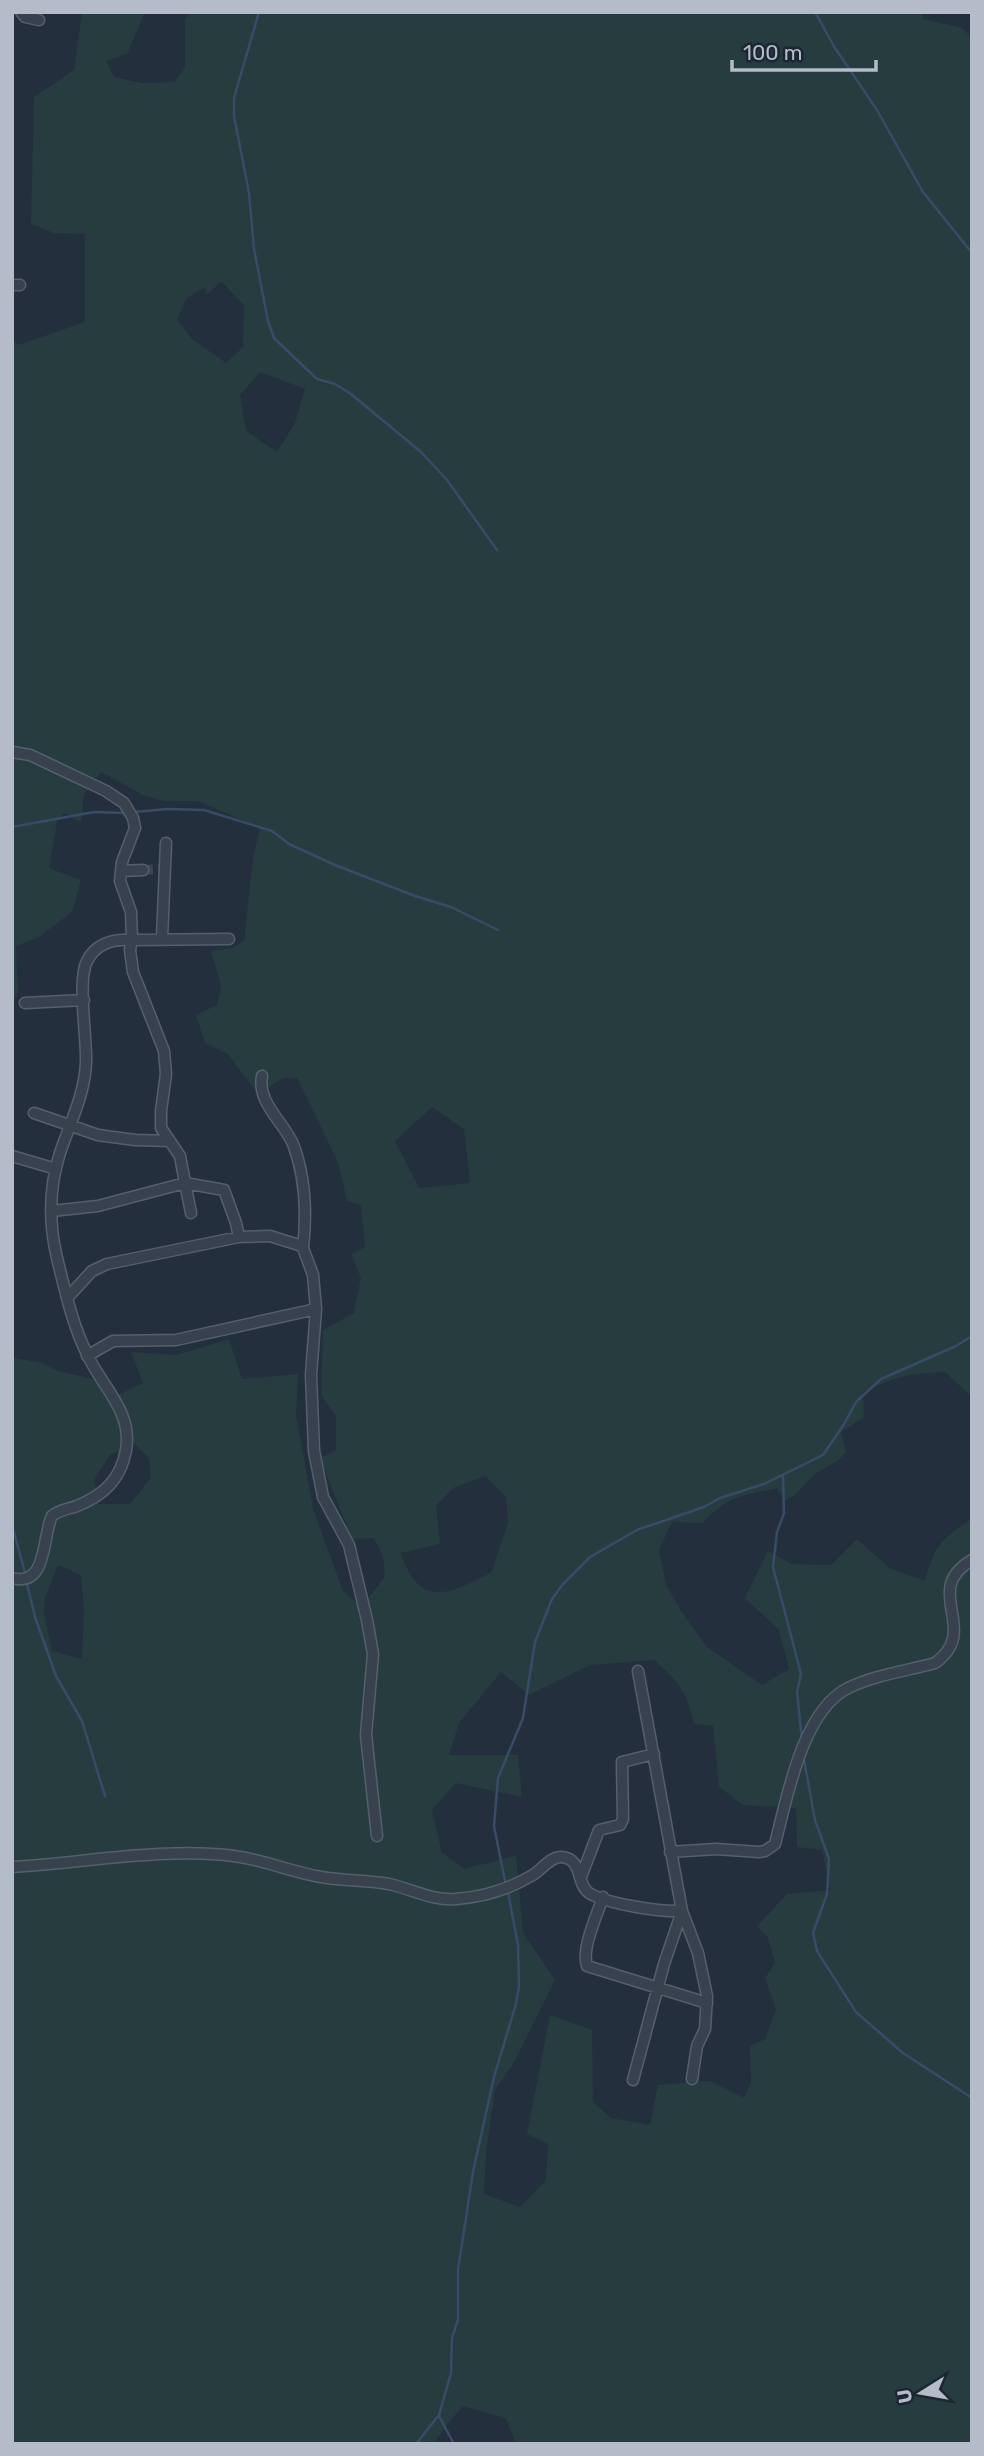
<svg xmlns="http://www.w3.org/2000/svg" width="984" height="2456" font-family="Rubik,sans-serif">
  <rect width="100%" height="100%" fill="#242f3e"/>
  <!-- green -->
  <path fill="#263c3f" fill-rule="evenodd" d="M 82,12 L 145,12 L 127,54 L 106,61 L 114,77 L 142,83 L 175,82 L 185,67 L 185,19 L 191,12 L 921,12 L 923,19 L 962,28 L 972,38 L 972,1397 L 945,1372 C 909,1373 895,1377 863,1392 L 864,1417 L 841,1432 L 846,1452 C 837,1464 825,1466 814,1475 C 801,1486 801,1494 784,1501 L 778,1488 C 740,1496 730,1495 702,1523 L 672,1522 L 659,1550 L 666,1585 L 683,1614 L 707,1647 L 762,1685 L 789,1669 L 779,1630 L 745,1598 L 768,1551 L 792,1564 L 831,1565 L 857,1539 L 891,1569 L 925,1581 C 935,1544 940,1540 972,1519 L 972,2444 L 516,2444 L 506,2418 L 462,2406 L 433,2444 L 12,2444 L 12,1358 L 39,1362 L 58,1371 L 94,1379 L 110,1399 L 143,1383 L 131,1352 L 177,1355 L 229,1339 L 242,1379 L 298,1374 L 296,1415 L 313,1509 L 343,1591 L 361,1607 L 385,1577 L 383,1556 L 374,1538 L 352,1539 L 320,1458 L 336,1450 L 336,1416 L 321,1395 L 323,1330 L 354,1313 L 361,1278 L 351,1254 L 365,1247 L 361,1205 L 347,1201 L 338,1162 L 297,1078 L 283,1078 L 258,1094 L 228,1054 L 205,1043 L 196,1015 L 217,1005 L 221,986 L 211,951 L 233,948 L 244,940 L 253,858 L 260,828 L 198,801 L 163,801 L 143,795 L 101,772 L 84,795 L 81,822 L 64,813 L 57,822 L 49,868 L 81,880 L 72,912 L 39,937 L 16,946 L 18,993 L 12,1004 L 12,338 L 18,345 L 85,322 L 85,234 L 54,233 L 31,224 L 34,97 L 74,70 ZM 221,281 L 244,305 L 243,347 L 226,363 L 191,338 L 177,319 L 187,298 L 205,287 L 207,295 ZM 260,372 L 305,389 L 295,423 L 277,452 L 246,431 L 240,395 ZM 432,1107 L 464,1129 L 470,1183 L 419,1188 L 395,1141 ZM 135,1444 L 149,1458 L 151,1478 L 130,1504 L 99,1504 L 94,1480 L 110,1455 ZM 485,1476 L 506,1497 L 508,1523 L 491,1573 C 468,1583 437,1605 416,1582 C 409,1574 404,1562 400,1553 L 440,1544 L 436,1506 L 453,1488 ZM 58,1565 L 81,1575 L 84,1610 L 82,1659 L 52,1651 L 44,1613 L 45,1598 ZM 654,1660 C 678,1680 688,1694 694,1724 L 713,1726 L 719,1787 L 743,1805 L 796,1808 L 797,1847 L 822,1850 L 830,1890 L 787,1894 L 757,1926 L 768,1938 L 775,1963 L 765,1978 L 776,2010 L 765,2039 L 750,2046 L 751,2082 L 744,2098 L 710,2081 L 658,2085 L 650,2125 L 611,2118 L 593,2102 L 592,2030 L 550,2015 L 527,2134 L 548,2144 L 546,2180 L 520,2207 L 484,2194 L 486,2152 L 495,2090 L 516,2059 L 555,1980 L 523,1933 L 516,1856 L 464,1869 L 442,1853 L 432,1810 L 456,1783 L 522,1797 L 518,1755 L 449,1755 L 459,1723 L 501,1672 L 529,1695 L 590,1665 Z"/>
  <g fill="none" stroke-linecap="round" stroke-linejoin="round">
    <!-- stream -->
    <path stroke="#394c67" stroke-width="2.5" d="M 259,12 L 234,98 L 234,116 L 249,193 L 254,249 L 268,321 L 274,338 L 317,379 L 335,384 L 351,394 L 421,452 L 447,480 L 497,550
      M 815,12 L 835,48 L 877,110 L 923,192 L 972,253
      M 135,812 L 167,809 L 204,810 L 272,831 L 289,844 L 335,865 L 415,896 L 451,907 L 498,930
      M 12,827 L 94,812 L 125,813
      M 783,1475 L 784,1513 L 777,1532 L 773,1567 L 801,1674 L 797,1692 L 802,1741
      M 12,1525 L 25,1573
      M 26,1580 L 35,1617 L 56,1676 L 82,1721 L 105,1796
      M 803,1754 L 815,1820 L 829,1859 L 827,1894 L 813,1933 L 817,1951 L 856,2012 L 903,2053 L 972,2098
      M 506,1886 L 494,1826 L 498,1778 L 523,1718 L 535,1642 L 552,1599 L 563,1584 L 590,1557 L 637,1530 L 704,1507 L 720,1498 L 764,1484 L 823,1455 L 844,1424 L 856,1402 L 881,1379 L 956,1346 L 972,1336
      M 439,2416 L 454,2444
      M 416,2444 L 439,2415 L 451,2373 L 452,2338 L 458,2320 L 458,2270 L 473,2172 L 494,2077 L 516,2004 L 519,1986 L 518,1945 L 508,1892"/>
    <!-- minor-tunnel -->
    <path stroke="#3a4453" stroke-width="10" stroke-dasharray="10 5" stroke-linecap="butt" d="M 143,870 L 160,869"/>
    <defs>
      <path id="minor" d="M 21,12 L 25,17 L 39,20
        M 12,285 L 20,285
        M 12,752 L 30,755 L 45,762 L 106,791 L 124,803 L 133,818 L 135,828 L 122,862 L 120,881 L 131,912 L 132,940 C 113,939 96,943 87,961 C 77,980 87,1038 86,1062 C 85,1094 70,1123 60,1153 C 49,1187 49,1224 57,1258 C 65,1290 72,1324 87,1354 C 101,1386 133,1411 126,1450 C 121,1479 104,1495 77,1506 C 68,1509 59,1510 52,1516 C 42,1536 48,1588 12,1578
        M 121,871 L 143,870
        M 162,938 L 166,843
        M 229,939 L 132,940 L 130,950 L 133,972 L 164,1051 L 166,1074 L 161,1111 L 161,1128 L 180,1156 L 185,1183 L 224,1190 L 236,1223 L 239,1237 L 270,1236 L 299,1245 L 303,1248 L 313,1275 L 316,1309 L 311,1375 L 314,1451 L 323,1497 L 349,1545 L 367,1620 L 373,1654 L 366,1735 L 377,1836
        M 25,1003 L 84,1000
        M 262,1076 C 257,1103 283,1121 293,1144 C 306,1178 307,1212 303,1248
        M 34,1113 L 98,1135 L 135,1140 L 170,1141
        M 12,1156 L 56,1169
        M 52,1211 L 98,1206 L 185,1183 L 191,1213
        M 68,1297 L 92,1271 L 107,1264 L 239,1237
        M 87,1356 L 113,1341 L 176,1340 L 316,1309
        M 670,1852 L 716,1849 L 759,1852 L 765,1851 L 775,1844 C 787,1798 802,1711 848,1688 C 874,1675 907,1671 935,1663 C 982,1630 920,1590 972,1560
        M 12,1867 C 82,1863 166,1847 234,1856 C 264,1860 292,1872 321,1877 C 344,1881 367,1880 389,1884 C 411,1889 433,1901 456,1899 C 482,1897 509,1889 531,1876 C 541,1871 550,1856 562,1857 C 583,1859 576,1884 589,1893 C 607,1904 660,1912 682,1911 L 638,1671
        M 581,1877 L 599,1830 L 620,1825 L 623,1819 L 622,1762 L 654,1754
        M 603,1897 C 597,1915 581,1949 587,1966 L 707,2003
        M 682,1911 L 698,1953 L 707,1996 L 705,2029 L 697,2046 L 692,2079
        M 633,2080 L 664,1964 L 682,1911"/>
    </defs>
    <!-- minor casing -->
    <use href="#minor" stroke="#565f6c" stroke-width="13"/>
    <!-- minor -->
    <use href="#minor" stroke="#38414e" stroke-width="10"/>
  </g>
  <!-- border -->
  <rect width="984" height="2456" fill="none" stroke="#b4bcc9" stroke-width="28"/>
  <!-- north arrow -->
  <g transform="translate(921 2393) rotate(259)" stroke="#1d2633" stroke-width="5" paint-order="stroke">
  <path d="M0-5L12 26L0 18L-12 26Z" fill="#b4bcc9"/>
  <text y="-10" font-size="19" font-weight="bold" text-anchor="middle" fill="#b4bcc9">U</text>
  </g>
  <!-- scale -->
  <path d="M732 60v10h144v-10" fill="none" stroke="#b4bcc9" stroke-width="3.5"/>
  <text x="743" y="60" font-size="21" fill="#b4bcc9" stroke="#1d2633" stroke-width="5" paint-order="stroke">100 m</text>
</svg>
